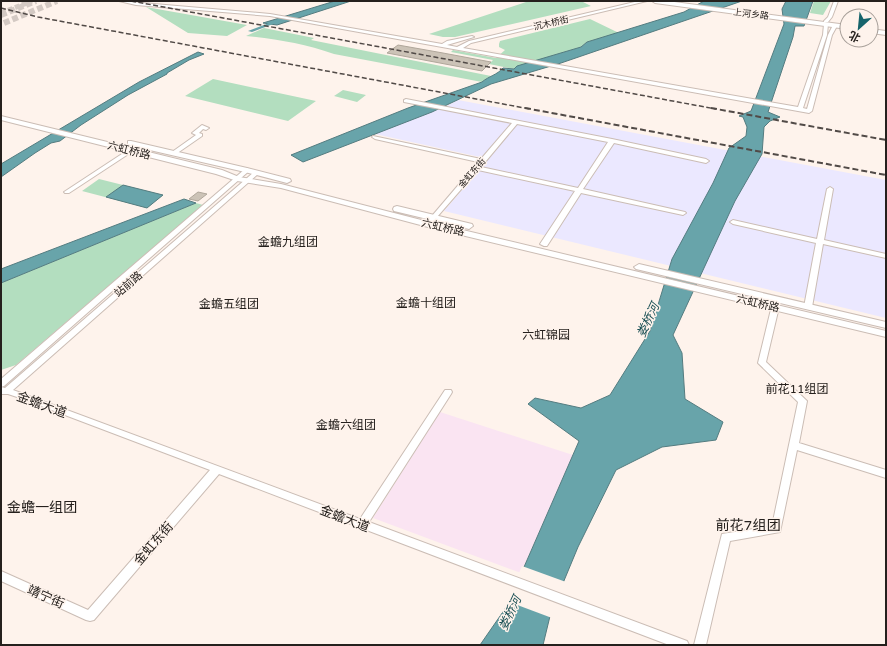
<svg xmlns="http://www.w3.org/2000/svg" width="887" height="646" font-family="'Varela Round','Noto Sans SC',sans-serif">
  <rect width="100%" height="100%" fill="#fef3ec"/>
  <!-- industrial -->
  <path fill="#ebe8ff" d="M 458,100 L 886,180 L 886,318 L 444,211 L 489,159 L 375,134 L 447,106 Z"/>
  <!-- medical -->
  <path fill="#fae4f2" d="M 440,412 L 573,455 L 521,573 L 373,518 Z"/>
  <!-- green -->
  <path fill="#b3debf" d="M 529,1 L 581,1 L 591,6 L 455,37 L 443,37 L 429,34 Z
    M 814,1 L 831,1 L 823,15 L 810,13 Z
    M 146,7 L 247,25 L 227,36 L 188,33 Z
    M 590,19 L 619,33 L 587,42 L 581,47 L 517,67 L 514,69 L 489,64 L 493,60 L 451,52 L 453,50 L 496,58 L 505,50 L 499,47 L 499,44 L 500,41 Z
    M 264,28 L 314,38 L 311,40 L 491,76 L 482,82 L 334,54 C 305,44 277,39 246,36 Z
    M 213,79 L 316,101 L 288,121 L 185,96 Z
    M 343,90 L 366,95 L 357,102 L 334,96 Z
    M 99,179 L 163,195 L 147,208 L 82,191 Z
    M 196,203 L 203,205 L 16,365 L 1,370 L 1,283 Z"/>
  <!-- water -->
  <path fill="#68a4aa" stroke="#547c80" d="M 335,1 L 351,1 L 277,25 L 263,23 Z
    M 704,1 L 742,1 L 561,63 L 491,84 L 432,112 L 303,162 L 291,155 L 408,108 L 482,82 C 489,76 497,75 503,68 L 514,69 L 517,66 L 581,47 L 587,42 L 684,12 Z
    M 786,1 L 813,1 L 804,26 L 795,26 L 793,37 L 768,112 L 780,117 L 770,121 L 764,127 L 762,154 L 735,201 L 673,335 L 682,353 L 685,399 L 723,422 L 716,440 L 662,447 L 616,470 L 578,547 L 551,612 L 543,645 L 480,645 L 507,606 L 579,441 L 528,404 L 535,398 L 581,408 L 610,395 L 650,331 L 672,259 L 713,183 L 729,148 L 746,136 L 747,127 L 743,117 L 739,116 L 751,111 L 784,24 L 782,9 Z
    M 198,52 L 204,54 L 189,60 L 167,73 L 167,74 L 128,95 L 81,125 L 60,141 L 51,143 L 35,153 L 1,177 L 1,164 L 139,82 Z
    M 123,185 L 163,195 L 147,208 L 106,197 Z
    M 184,199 L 196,203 L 1,283 L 1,269 Z"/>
  <!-- pier -->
  <path fill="#fef3ec" d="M 522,566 L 566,582 L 552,618 L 507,601 Z"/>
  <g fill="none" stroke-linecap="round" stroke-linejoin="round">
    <!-- canal -->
    <path fill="#68a4aa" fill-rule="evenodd" d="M 277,20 L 281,21 L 252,32 L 248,31 Z"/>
  </g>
  <!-- building -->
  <path fill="#ccc3b7" stroke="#b0a79b" d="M 398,45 L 443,53 L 491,62 L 482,71 L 387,53 Z
    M 198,192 L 207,194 L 198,201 L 189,199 Z"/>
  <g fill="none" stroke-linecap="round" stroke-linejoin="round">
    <!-- minor-tunnel -->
    <path stroke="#d3c9c3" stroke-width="5" stroke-dasharray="5 2.5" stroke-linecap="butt" d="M 1,13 L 32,1"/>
    <!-- major-tunnel -->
    <path stroke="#d3c9c3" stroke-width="6" stroke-dasharray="6 3" stroke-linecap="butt" d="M 1,15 L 36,1
      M 4,23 L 57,1"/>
    <defs>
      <path id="minor" d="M 119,1 L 270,14 L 442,44 L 447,41 L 472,36 L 474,37 L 447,45 L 457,47 L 469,41 L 639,1 L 647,1 L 471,43 L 463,48 L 798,107 L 823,35 L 824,24 L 826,23 L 828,24 L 827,35 L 803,108 L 807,109 L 828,35 L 833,25 L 837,26 L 832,35 L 812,111 L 809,113 L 270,16 L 136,5 Z
        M 834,1 L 838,1 L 832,17 L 828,22 L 824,22 L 824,21 L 828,17 Z
        M 406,99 L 612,139 L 706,159 L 709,161 L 706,163 L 614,143 L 583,189 L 685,212 L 686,213 L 683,215 L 581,193 L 547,246 L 544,246 L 540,244 L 575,191 L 478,170 L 430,225 L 426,225 L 425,224 L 426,223 L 478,162 L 375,139 L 372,137 L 373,136 L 481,159 L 512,123 L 404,102 L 404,100 ZM 517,124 L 608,142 L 578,188 L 481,167 Z
        M 202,125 L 209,128 L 206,130 L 203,129 L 199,133 L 202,134 L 202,136 L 176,154 L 172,154 L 172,152 L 196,135 L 192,133 Z
        M 131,148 L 133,149 L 133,151 L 69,193 L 65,193 L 64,192 Z
        M 247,168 L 250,170 L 249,171 L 4,386 L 1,387 L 1,379 L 245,169 Z
        M 256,171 L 258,172 L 258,174 L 13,390 L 360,519 L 445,390 L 451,390 L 452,392 L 451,394 L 369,522 L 687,641 L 689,645 L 669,645 L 219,474 L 94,620 L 90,621 L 86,620 L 1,581 L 1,571 L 88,610 L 210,470 L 20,398 L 8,394 L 2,394 L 1,387 L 5,388 L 254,172 Z
        M 830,187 L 833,189 L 824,240 L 886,254 L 886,258 L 823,244 L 812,307 L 808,309 L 804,307 L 816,243 L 733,224 L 730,222 L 733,220 L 817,239 L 827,189 Z
        M 772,305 L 778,305 L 779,307 L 766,362 L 807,401 L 799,443 L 886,470 L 886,478 L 797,450 L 780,532 L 730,541 L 706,645 L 694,645 L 722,534 L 772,526 L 798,402 L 758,363 Z"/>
      <path id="major" d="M 652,1 L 667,1 L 847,25 L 847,29 L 655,3 Z
        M 871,29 L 886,31 L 886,35 L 871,33 Z
        M 1,116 L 222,170 L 239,177 L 281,184 L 429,222 L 886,331 L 886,337 L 428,227 L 281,188 L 237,181 L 216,174 L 1,120 Z
        M 128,141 L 131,141 L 247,168 L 290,179 L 291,181 L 287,183 L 245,172 L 128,145 Z
        M 397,206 L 472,224 L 473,226 L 469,229 L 394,211 L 393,209 L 394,207 Z
        M 639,264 L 886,322 L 886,328 L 636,269 L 634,267 Z"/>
    </defs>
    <!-- minor casing -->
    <use href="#minor" stroke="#cbbdb5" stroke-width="2"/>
    <!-- major casing -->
    <use href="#major" stroke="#cbbdb5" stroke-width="2"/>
    <!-- minor -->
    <use href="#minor" fill="#fff" fill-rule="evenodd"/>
    <!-- major -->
    <use href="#major" fill="#fff" fill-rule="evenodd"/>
    <!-- rail-far1 -->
    <path stroke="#514a47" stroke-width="1.5" stroke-dasharray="5 2.5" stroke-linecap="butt" d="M 131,1 L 716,109
      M 1,8 L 38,17 L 530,109"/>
    <!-- rail -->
    <path stroke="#514a47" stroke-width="2" stroke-dasharray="6 3" stroke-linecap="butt" d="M 525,108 L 886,175
      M 711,108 L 886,140"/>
  </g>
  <g text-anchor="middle" stroke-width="3" stroke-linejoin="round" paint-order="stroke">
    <!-- far-street labels -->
    <g font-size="9" fill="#25201d" stroke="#fef3ec">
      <text transform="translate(751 14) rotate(7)" y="3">上河乡路</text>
      <text transform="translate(551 23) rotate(-13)" y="3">沉木桥街</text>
      <text transform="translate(472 173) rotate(-49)" y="3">金虹东街</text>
    </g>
    <!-- street labels -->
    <g font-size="11" fill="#25201d" stroke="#fef3ec">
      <text transform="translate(129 150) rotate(14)" y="4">六虹桥路</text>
      <text transform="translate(443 227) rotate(13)" y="4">六虹桥路</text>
      <text transform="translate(128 284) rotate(-41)" y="4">站前路</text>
      <text transform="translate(758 303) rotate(13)" y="4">六虹桥路</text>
    </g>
    <!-- neighbourhood labels -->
    <g font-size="12" fill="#25201d" stroke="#fef3ec">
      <text x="288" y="246">金蟾九组团</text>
      <text x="426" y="307">金蟾十组团</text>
      <text x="229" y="308">金蟾五组团</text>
      <text x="546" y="339">六虹锦园</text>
      <text x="797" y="393">前花11组团</text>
      <text x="346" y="429">金蟾六组团</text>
    </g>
    <!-- water labels -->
    <g font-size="12" font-style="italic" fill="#184e53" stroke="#fef3ec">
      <text transform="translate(648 320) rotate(-65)" y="4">娄桥河</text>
      <text transform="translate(510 613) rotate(-65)" y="4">娄桥河</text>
    </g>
    <!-- near-street labels -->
    <g font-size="13" fill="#25201d" stroke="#fef3ec">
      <text transform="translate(42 404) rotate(20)" y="5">金蟾大道</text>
      <text transform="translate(345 518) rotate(21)" y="5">金蟾大道</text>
      <text transform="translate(153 543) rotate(-49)" y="5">金虹东街</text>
      <text transform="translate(46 596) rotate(24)" y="5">靖宁街</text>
    </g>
    <!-- near-neighbourhood labels -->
    <g font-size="14" fill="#25201d" stroke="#fef3ec">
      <text x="42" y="512">金蟾一组团</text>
      <text x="748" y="530">前花7组团</text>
    </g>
  </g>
  <!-- border -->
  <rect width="887" height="646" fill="none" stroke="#25201d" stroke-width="4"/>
  <!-- north arrow -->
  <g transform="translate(859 28) rotate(207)"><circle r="19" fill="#fef3ec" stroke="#a79f99"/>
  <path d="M0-3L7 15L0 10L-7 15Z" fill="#16646b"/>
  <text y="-6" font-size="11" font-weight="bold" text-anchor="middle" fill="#25201d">北</text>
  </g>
</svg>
